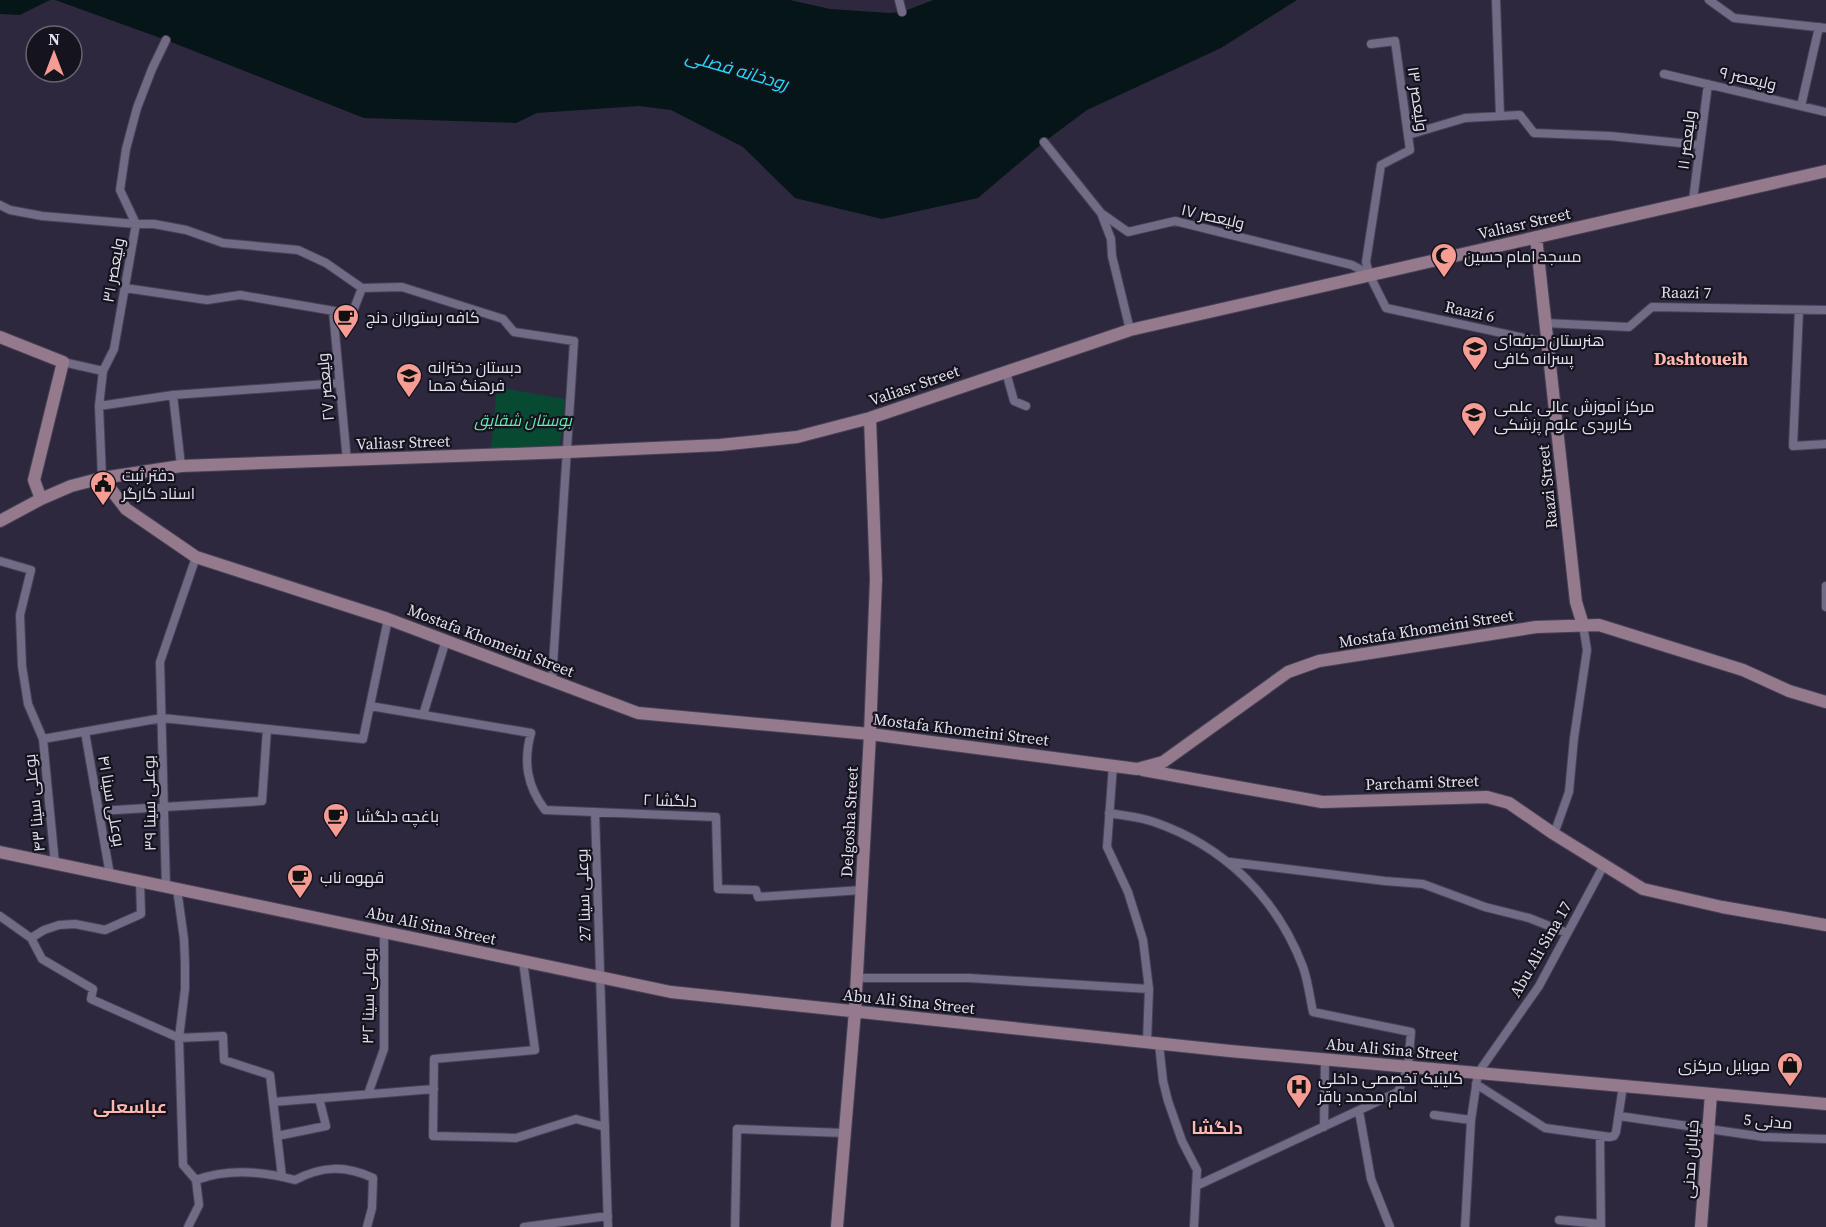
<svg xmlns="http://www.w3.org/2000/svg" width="1826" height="1227" font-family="'Source Serif 4',Cairo,serif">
  <rect width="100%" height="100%" fill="#2e283f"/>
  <!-- green -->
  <path fill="#084932" d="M 497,387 L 565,399 L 560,446 L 491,449 Z"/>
  <!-- water -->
  <path fill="#061518" d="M 0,0 L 50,0 L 20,15 L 0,14 Z
    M 55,0 L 790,0 L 830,9 L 890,13 L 902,12 L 933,0 L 1297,0 L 1221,48 L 1087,110 L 1044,142 L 978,198 L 882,219 L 795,198 L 743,147 L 671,110 L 639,106 L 537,113 L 516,123 L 364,118 L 166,40 Z"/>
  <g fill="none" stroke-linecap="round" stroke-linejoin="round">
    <defs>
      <path id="street" d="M 899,0 L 902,12
        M 1496,0 L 1500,116
        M 1709,0 L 1734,18 L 1826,28
        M 1371,44 L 1395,41 L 1410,150 L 1381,165 L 1366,262 L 1369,274 L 1386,308 L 1548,343
        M 1664,74 L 1826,112
        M 1801,106 L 1819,27
        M 1408,135 L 1465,118 L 1520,115 L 1534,133 L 1610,136 L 1700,145
        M 1044,142 L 1101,213
        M 1693,200 L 1708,84
        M 0,205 L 10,210 L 42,216 L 136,224 L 154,224 L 186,230 L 223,243 L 298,250 L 326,263 L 362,288
        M 125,288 L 207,300 L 240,295 L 352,314 L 362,288 L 402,287 L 503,319 L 514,332 L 574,341 L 552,680
        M 1799,310 L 1793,446 L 1826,444
        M 333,311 L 347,461
        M 1545,323 L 1629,327 L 1652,307 L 1826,310
        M 1130,330 L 1112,256 L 1111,239 L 1101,213 L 1128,232 L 1175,221 L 1352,265 L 1369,274
        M 63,362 L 103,371
        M 1006,372 L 1014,401 L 1026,406
        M 173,395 L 181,466
        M 99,406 L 173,395 L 340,383
        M 102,478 L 99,406 L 103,371 L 114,349 L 136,224 L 120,190 L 126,149 L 137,108 L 152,69 L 166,40
        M 0,561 L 31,570 L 20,615 L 22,666 L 28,704 L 43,739 L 55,864
        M 1826,586 L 1826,607
        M 370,706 L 531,733 C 523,762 527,786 545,810 L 716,817 L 718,889 L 756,890 L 758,897 L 862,890
        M 423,715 L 446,640
        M 85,732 L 110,875
        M 43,739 L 162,718 L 363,739 L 388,619
        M 1113,765 L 1107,847 L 1128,892 L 1143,940 L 1149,989 L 1147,1042
        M 99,811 L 262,801 L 267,729
        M 595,812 L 608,1227
        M 1109,813 C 1124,816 1140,817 1154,822 C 1224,846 1277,898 1303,967 C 1308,981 1310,998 1313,1012 L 1411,1032 L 1408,1067 L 1398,1092 L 1196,1186
        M 1554,834 L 1569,792 L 1574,738 L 1587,650 L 1583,625
        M 1230,862 L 1385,881 L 1423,884 L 1485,907 L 1529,918 L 1567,933
        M 166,887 L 160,662 L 196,557
        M 177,889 L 184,939 L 185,964 L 185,989 L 179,1038 L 183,1165 L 196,1180
        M 0,916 L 31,938 L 42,959 L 93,989 L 91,999 L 179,1038 L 223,1036 L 224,1060 L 270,1075 L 282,1177
        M 31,938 L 44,930 L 59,925 L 75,924 L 105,930 L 141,914 L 140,881
        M 523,961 L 535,1050 L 434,1059 L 433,1136 L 516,1138 L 576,1119 L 605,1127
        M 857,978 L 969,978 L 1149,989
        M 1159,1044 L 1163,1081 L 1168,1101 L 1182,1141 L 1197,1170 L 1194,1227
        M 1476,1084 L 1545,1128 L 1610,1137 L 1614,1136 L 1616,1132 L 1623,1086
        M 368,1094 L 384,1049 L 384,932
        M 273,1102 L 434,1089
        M 1359,1111 L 1371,1179 L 1390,1227
        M 1434,1115 L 1471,1120
        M 1619,1116 L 1764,1137 L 1826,1139
        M 1324,1127 L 1325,1060
        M 277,1136 L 326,1126 L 319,1098
        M 1600,1136 L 1601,1227
        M 196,1180 C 229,1168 262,1171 295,1180 C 322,1166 345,1165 373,1178 L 372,1208 L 367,1227
        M 1559,1220 L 1600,1224
        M 188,1227 L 199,1205 L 196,1180
        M 524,1227 L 608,1216
        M 735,1227 L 737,1129 L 845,1133
        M 1465,1227 L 1471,1120 L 1478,1073 L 1539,986 L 1604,865"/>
      <path id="secondary" d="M 1536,237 L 1576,602 L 1583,625
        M 0,337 L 63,362 L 34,480 L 41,499
        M 102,478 L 126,509 L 196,557 L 388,619 L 638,713 L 870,734 L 1137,769 L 1163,762 L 1288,672 L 1319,661 L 1536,627 L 1599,625 L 1743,670 L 1789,691 L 1826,702
        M 0,521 L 41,499 L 71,486 L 102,478 L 181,466 L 567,452 L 720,445 L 797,437 L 870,418 L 1130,330 L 1826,171
        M 1143,770 L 1322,802 L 1487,797 L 1509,803 L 1554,834 L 1643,889 L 1722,907 L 1826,925
        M 0,852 L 671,992 L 1230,1051 L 1826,1104
        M 837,1227 L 855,1011 L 870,734 L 876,579 L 870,418
        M 1701,1227 L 1711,1094"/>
    </defs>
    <!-- street casing -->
    <use href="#street" stroke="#474255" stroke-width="10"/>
    <!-- secondary casing -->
    <use href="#secondary" stroke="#474255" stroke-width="14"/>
    <!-- street -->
    <use href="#street" stroke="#716b86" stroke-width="8"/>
    <!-- secondary -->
    <use href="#secondary" stroke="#957a8e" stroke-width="12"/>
  </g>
  <!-- icons -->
  <defs>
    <symbol id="mosque-pin" viewBox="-11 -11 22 30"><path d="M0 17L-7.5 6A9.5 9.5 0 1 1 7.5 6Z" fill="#f59c94" stroke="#15131d"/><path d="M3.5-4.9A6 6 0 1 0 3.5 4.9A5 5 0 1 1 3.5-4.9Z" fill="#111"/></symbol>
    <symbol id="cafe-pin" viewBox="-11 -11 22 30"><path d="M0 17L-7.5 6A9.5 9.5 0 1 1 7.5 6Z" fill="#f59c94" stroke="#15131d"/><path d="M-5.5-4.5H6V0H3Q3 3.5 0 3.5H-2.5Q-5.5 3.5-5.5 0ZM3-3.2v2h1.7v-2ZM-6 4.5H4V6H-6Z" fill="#111"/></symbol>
    <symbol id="school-pin" viewBox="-11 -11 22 30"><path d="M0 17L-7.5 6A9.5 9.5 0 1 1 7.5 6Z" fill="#f59c94" stroke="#15131d"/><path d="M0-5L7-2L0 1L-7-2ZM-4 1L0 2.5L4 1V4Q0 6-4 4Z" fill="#111"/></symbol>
    <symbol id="university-pin" viewBox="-11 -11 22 30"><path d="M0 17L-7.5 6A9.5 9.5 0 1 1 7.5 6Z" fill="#f59c94" stroke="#15131d"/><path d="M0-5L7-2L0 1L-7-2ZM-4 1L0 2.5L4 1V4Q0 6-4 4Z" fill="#111"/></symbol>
    <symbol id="civic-pin" viewBox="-11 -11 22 30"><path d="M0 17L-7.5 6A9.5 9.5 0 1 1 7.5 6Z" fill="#f59c94" stroke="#15131d"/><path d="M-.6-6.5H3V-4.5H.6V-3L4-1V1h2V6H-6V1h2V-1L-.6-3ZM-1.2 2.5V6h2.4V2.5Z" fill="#111"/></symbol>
    <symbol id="shop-pin" viewBox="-11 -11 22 30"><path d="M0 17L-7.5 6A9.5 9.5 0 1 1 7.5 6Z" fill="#f59c94" stroke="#15131d"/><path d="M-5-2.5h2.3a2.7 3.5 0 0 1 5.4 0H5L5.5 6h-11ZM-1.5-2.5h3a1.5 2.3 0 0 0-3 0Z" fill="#111"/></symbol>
    <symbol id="hospital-pin" viewBox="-11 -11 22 30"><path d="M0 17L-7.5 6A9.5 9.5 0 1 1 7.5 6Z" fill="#f59c94" stroke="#15131d"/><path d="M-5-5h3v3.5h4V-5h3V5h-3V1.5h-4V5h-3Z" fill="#111"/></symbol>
  </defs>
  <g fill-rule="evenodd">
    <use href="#mosque-pin" x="1429" y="241" width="30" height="40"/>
    <use href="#cafe-pin" x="331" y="302" width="30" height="40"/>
    <use href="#school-pin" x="1460" y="334" width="30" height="40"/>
    <use href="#school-pin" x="394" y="361" width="30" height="40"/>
    <use href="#university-pin" x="1459" y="400" width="30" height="40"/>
    <use href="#civic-pin" x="88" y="469" width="30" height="40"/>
    <use href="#cafe-pin" x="321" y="801" width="30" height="40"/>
    <use href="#cafe-pin" x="285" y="862" width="30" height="40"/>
    <use href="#shop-pin" x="1775" y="1050" width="30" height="40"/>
    <use href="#hospital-pin" x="1284" y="1072" width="30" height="40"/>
  </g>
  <g text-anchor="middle" stroke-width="4.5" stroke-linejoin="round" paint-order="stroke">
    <!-- street labels -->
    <g font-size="16" fill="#e2dfee" stroke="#15131d">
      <text transform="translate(1748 78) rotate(13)" y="6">ولیعصر ۹</text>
      <text transform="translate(1418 99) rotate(82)" y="6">ولیعصر ۱۳</text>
      <text transform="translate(1686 140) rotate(-83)" y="6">ولیعصر ۱۱</text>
      <text transform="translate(1213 216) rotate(13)" y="6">ولیعصر ۱۷</text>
      <text transform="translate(1524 223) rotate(-13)" y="6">Valiasr Street</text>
      <text transform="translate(113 270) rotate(-80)" y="6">ولیعصر ۳۱</text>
      <text transform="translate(1686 292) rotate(1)" y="6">Raazi 7</text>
      <text transform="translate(1470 311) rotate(12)" y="6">Raazi 6</text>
      <text transform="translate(914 385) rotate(-19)" y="6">Valiasr Street</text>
      <text transform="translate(325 387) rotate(-95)" y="6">ولیعصر ۲۷</text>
      <text transform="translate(403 442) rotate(-2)" y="6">Valiasr Street</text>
      <text transform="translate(1547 487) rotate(-96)" y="6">Raazi Street</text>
      <text transform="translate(1426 628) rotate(-9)" y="6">Mostafa Khomeini Street</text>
      <text transform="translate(491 640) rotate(21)" y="6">Mostafa Khomeini Street</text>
      <text transform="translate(961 729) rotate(7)" y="6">Mostafa Khomeini Street</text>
      <text transform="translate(1422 782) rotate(-2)" y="6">Parchami Street</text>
      <text transform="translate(670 800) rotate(2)" y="6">دلگشا ۲</text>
      <text transform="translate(112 801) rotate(80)" y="6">بوعلی سینا ۴۱</text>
      <text transform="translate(34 803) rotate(-96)" y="6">بوعلی سینا ۴۳</text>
      <text transform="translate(149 803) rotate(-91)" y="6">بوعلی سینا ۳۹</text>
      <text transform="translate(849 822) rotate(-87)" y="6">Delgosha Street</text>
      <text transform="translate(583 895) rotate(-92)" y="6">بوعلی سینا 27</text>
      <text transform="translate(431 925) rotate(12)" y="6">Abu Ali Sina Street</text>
      <text transform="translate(1540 949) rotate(-60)" y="6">Abu Ali Sina 17</text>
      <text transform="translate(368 996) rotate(-89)" y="6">بوعلی سینا ۳۲</text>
      <text transform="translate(909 1001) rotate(6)" y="6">Abu Ali Sina Street</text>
      <text transform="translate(1392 1049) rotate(5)" y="6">Abu Ali Sina Street</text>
      <text transform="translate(1768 1121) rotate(5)" y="6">مدنی 5</text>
      <text transform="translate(1690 1159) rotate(-86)" y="6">خیابان مدنی</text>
    </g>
    <!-- poi labels -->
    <g font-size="16" fill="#e2dfee" stroke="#15131d" text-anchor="start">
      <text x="1464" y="262">مسجد امام حسین</text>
      <text x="366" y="323">کافه رستوران دنج</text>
      <text x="1494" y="346">هنرستان حرفه‌ای<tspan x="1494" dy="18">پسرانه کافی</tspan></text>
      <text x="428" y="373">دبستان دخترانه<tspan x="428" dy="18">فرهنگ هما</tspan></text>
      <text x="1494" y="412">مرکز آموزش عالی علمی<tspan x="1494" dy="18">کاربردی علوم پزشکی</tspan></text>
      <text x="122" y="481">دفتر ثبت<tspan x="122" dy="18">اسناد کارگر</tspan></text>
      <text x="356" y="822">باغچه دلگشا</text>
      <text x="320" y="883">قهوه ناب</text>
      <text x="1770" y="1071" text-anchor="end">موبایل مرکزی</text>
      <text x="1318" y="1084">کلینیک تخصصی داخلی<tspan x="1318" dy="18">امام محمد باقر</tspan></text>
    </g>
    <!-- park labels -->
    <g font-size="16" font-style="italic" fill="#67ebb4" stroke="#15131d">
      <text x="523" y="426">بوستان شقایق</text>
    </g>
    <!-- water labels -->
    <g font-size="18" font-style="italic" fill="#1fdefd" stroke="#15131d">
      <text transform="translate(737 70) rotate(16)" y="6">رودخانه فصلی</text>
    </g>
    <!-- neighbourhood labels -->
    <g font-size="18" font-weight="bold" fill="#fbb7b0" stroke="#15131d">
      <text x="1701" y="365">Dashtoueih</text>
      <text x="130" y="1113">عباسعلی</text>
      <text x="1217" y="1134">دلگشا</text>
    </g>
  </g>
  <!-- north arrow -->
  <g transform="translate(54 54)"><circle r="28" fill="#15131d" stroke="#676571" stroke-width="1.5"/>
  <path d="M0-4.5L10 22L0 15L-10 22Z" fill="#f59c94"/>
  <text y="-9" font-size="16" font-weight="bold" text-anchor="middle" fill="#e2dfee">N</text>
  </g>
</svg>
